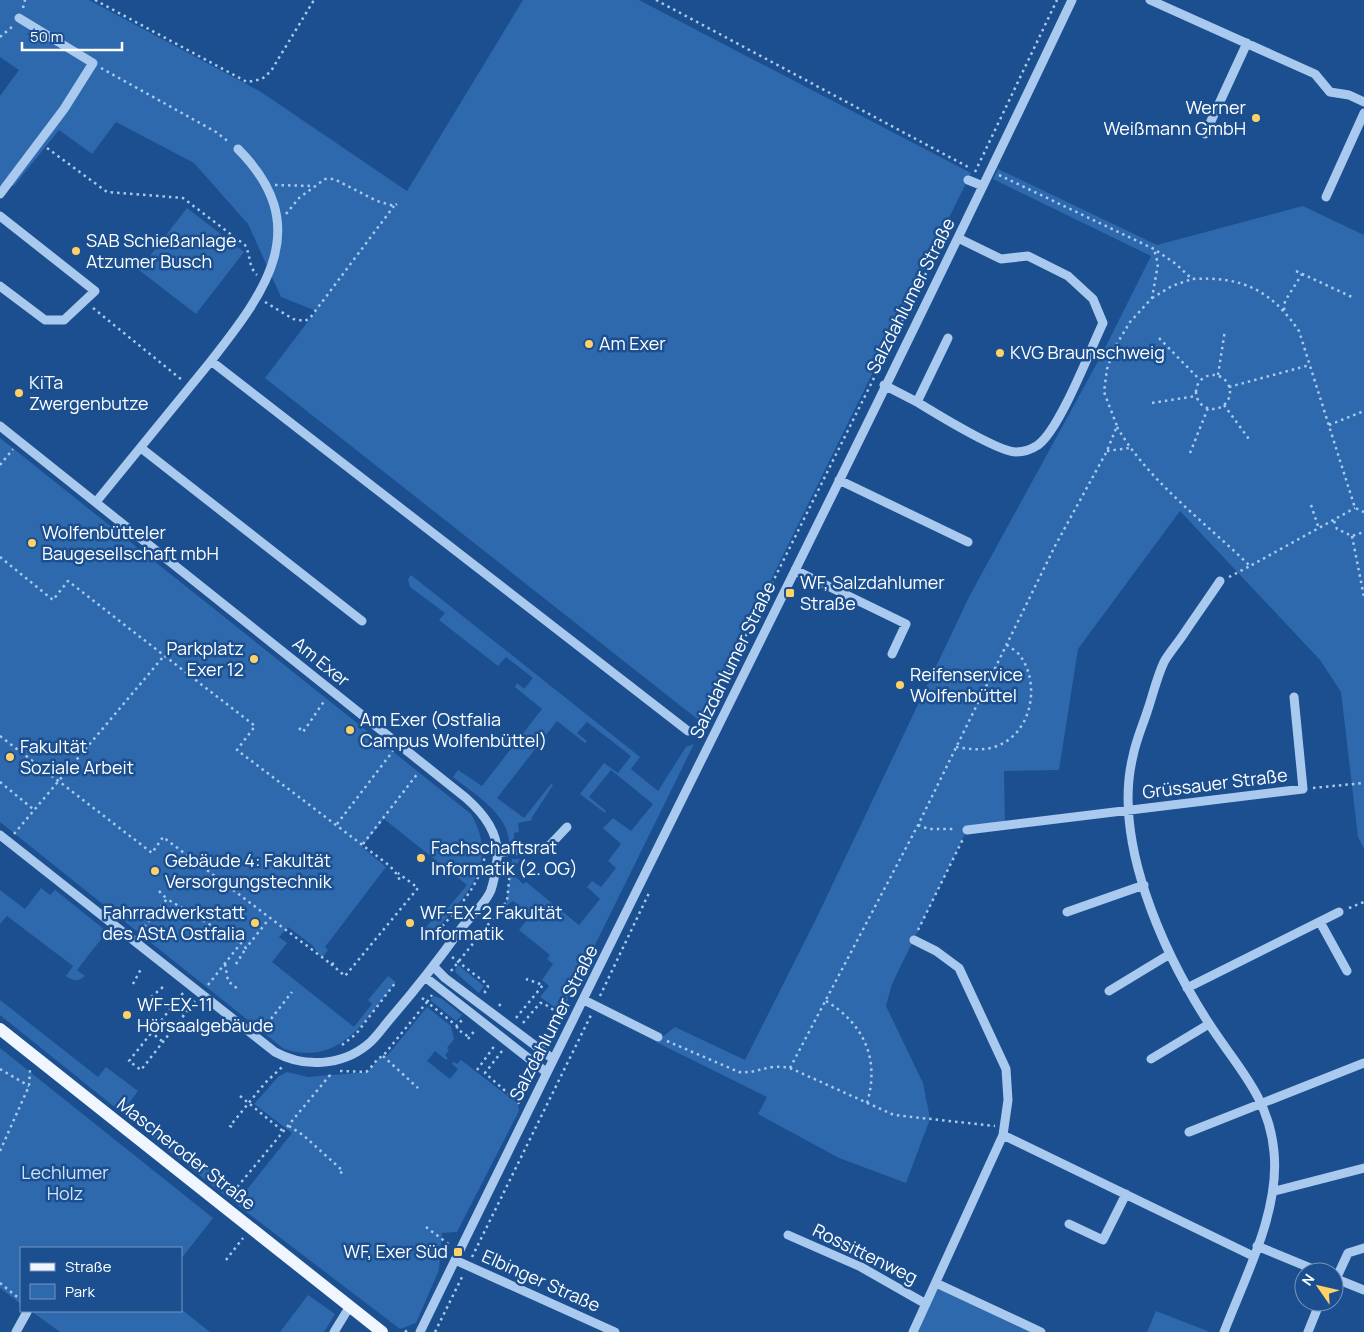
<svg xmlns="http://www.w3.org/2000/svg" width="1364" height="1332" font-family="Manrope,sans-serif">
  <rect width="100%" height="100%" fill="#1b4f8f"/>
  <!-- green -->
  <path fill="#2e69ad" d="M 0,0 L 89,0 L 261,92 L 407,191 L 523,0 L 639,0 L 971,173 L 701,722 L 265,378 L 316,311 L 281,297 L 248,224 L 194,163 L 116,122 L 92,154 L 59,130 L 14,186 L 0,185 L 0,96 L 19,70 L 0,57 Z
    M 998,169 L 1157,245 L 1303,206 L 1364,235 L 1364,849 L 1358,837 L 1341,692 L 1320,660 L 1180,511 L 1078,649 L 1059,770 L 1004,771 L 1005,825 L 967,830 L 892,984 L 886,1006 L 923,1083 L 930,1119 L 906,1183 L 839,1158 L 758,1114 L 767,1097 L 656,1042 L 675,1027 L 745,1060 L 818,915 L 970,595 L 1102,354 L 1151,256 L 993,179 Z
    M 187,208 L 244,252 L 196,314 L 139,270 Z
    M 0,438 L 471,814 C 501,867 464,895 432,935 L 424,930 L 444,905 L 448,908 L 467,885 L 384,819 L 362,847 L 386,867 L 325,947 L 328,950 L 322,958 L 312,945 L 288,927 L 279,937 L 287,943 L 272,962 L 354,1027 L 372,1004 L 368,1000 L 388,976 L 396,982 C 365,1020 340,1067 284,1049 L 0,822 Z
    M 411,575 L 640,757 L 631,769 L 658,791 L 686,747 L 694,744 L 562,1012 L 540,997 L 549,986 L 542,980 L 553,964 L 547,959 L 550,955 L 519,930 L 531,915 L 513,901 L 506,906 L 512,859 L 520,859 L 512,873 L 523,884 L 526,882 L 579,925 L 600,899 L 587,887 L 592,881 L 601,887 L 616,868 L 608,861 L 621,844 L 603,828 L 613,818 L 631,831 L 653,804 L 611,770 L 589,797 L 606,811 L 605,813 L 580,794 L 604,763 L 618,773 L 631,756 L 587,722 L 577,733 L 587,741 L 585,743 L 557,721 L 497,798 L 524,818 L 551,784 L 553,785 L 531,819 L 533,820 L 518,823 L 519,832 L 514,833 L 514,843 L 509,844 C 510,815 473,793 453,777 L 458,770 L 482,786 L 542,709 L 515,687 L 517,683 L 524,689 L 533,678 L 506,657 L 498,666 L 439,620 L 445,613 L 410,587 L 408,579 Z
    M 41,888 L 50,895 L 55,890 L 115,938 L 114,940 L 105,934 L 77,970 L 85,976 C 78,982 73,981 66,976 L 73,966 L 7,916 L 0,924 L 0,890 L 25,909 Z
    M 458,965 L 484,986 L 479,993 L 456,973 L 455,970 Z
    M 434,996 L 442,999 L 462,1015 L 456,1021 L 430,1000 Z
    M 0,1000 L 98,1077 L 106,1067 L 138,1091 L 129,1103 L 227,1182 L 245,1192 L 292,1133 L 254,1104 L 279,1076 L 287,1072 L 308,1077 L 368,1072 L 379,1058 L 387,1056 L 427,1007 L 451,1026 L 454,1039 L 447,1048 L 449,1050 L 445,1055 L 448,1058 L 446,1060 L 435,1051 L 427,1061 L 450,1079 L 458,1069 L 452,1064 L 454,1062 L 457,1064 L 461,1060 L 518,1104 L 519,1111 L 457,1232 L 442,1233 L 439,1270 L 416,1323 L 400,1329 L 228,1198 L 0,1015 Z
    M 0,1048 L 213,1218 L 181,1259 L 181,1248 L 21,1248 L 21,1304 L 0,1288 Z
    M 936,1283 L 1041,1332 L 913,1332 Z
    M 308,1295 L 335,1314 L 324,1332 L 280,1332 Z
    M 181,1309 L 210,1332 L 60,1332 L 31,1311 L 181,1311 Z
    M 1156,1311 L 1210,1332 L 1147,1332 Z"/>
  <g fill="none" stroke-linecap="round" stroke-linejoin="round">
    <!-- path -->
    <path stroke="#a9c9ee" stroke-width="2.5" stroke-dasharray="2.5 4" stroke-linecap="butt" d="M 95,0 L 247,82 L 262,79 L 271,71 L 314,0
      M 656,0 L 970,168
      M 23,8 L 25,0
      M 0,37 L 13,26
      M 101,68 L 216,132 L 230,143
      M 47,148 L 107,192 L 183,198 L 245,245 C 251,256 248,266 257,275
      M 975,172 L 1057,0
      M 999,175 L 1154,249 L 1176,264 L 1192,279 C 1242,276 1271,290 1299,331 L 1355,508 L 1364,512
      M 275,185 L 314,186
      M 286,214 L 299,198 L 325,179 L 334,179 L 377,201 L 394,206 L 397,204
      M 1296,271 L 1354,298
      M 1152,298 L 1172,286 L 1192,279
      M 265,302 L 293,319 L 305,321 L 310,318 L 394,206
      M 93,308 L 182,380
      M 1284,310 L 1285,301 L 1302,274
      M 1159,338 L 1200,380
      M 1218,375 L 1225,330
      M1196 392a17 17 0 1 1 34 0a17 17 0 1 1-34 0Z
      M 1229,387 L 1310,365
      M 1152,403 L 1196,396
      M 1224,405 L 1249,439
      M 1329,425 L 1364,411
      M 1117,427 C 1149,482 1205,522 1250,566 L 1355,508
      M 1107,451 L 1129,448
      M 1190,453 L 1208,408
      M 0,465 L 13,449
      M 1311,505 L 1319,529
      M 1334,521 L 1337,529 L 1352,536 L 1364,532
      M 1352,536 L 1364,597
      M 0,557 L 53,600 L 68,581 L 255,726 L 237,750 L 390,866 L 399,877 L 399,882
      M 1229,577 L 1250,566
      M 711,713 L 714,700 L 724,680 L 939,247
      M 299,728 L 303,732 L 325,700
      M 0,736 L 152,853 L 163,837 L 331,964 L 336,963
      M 956,747 C 969,749 982,751 994,747 C 1031,736 1041,686 1021,657 C 1018,652 1011,648 1007,645
      M 0,782 L 33,809
      M 1313,788 L 1364,783
      M 337,824 L 393,751
      M 918,825 L 929,829 L 956,829
      M 14,834 L 163,657
      M 363,844 L 418,773
      M 159,891 L 167,899
      M 1349,908 L 1364,902
      M 918,930 L 963,839
      M 140,932 L 167,899 L 241,943
      M 434,936 C 454,912 481,886 485,854
      M 452,957 L 487,984 L 488,987 L 485,991 L 485,995
      M 225,964 L 228,981 L 239,990
      M 236,964 L 246,948
      M 331,964 L 345,976 L 418,888 L 398,873
      M 451,971 L 507,901 L 511,861
      M 133,984 L 141,969
      M 208,985 L 241,943 L 246,948 L 269,919
      M 183,993 L 129,1061 L 141,1070 L 195,1001
      M 600,996 L 649,893
      M 151,997 L 163,987
      M 422,998 L 427,1002 L 432,995
      M 826,1001 C 864,1024 880,1059 867,1103
      M 499,1006 L 503,1001
      M 516,1018 L 543,985 L 526,979
      M 523,1023 L 540,1003 L 543,1003 L 564,1017
      M 457,1026 L 457,1029 L 469,1037
      M 145,1027 L 163,1042
      M 263,1029 L 292,992
      M 468,1039 L 475,1030
      M 667,1041 L 739,1072 C 759,1074 767,1063 790,1068 L 918,825 L 1055,546 L 1107,451 L 1117,426 L 1104,392 L 1107,369 L 1115,347 L 1130,322 L 1152,298 L 1158,264 L 1154,249
      M 342,1045 L 356,1034 L 396,982
      M 502,1051 L 485,1073 L 520,1104
      M 383,1056 L 418,1088
      M 790,1068 L 894,1115 L 995,1126
      M 0,1069 L 29,1086
      M 477,1070 L 495,1045
      M 340,1071 L 366,1072 C 373,1067 376,1058 383,1056 L 427,1002 L 457,1026 L 462,1020
      M 240,1096 L 284,1132
      M 289,1126 L 303,1135 L 343,1171 L 339,1174
      M 232,1127 L 230,1126 L 265,1083 L 282,1067
      M 0,1151 L 29,1086 L 30,1070
      M 229,1197 L 330,1075 L 329,1071
      M 426,1227 L 451,1246
      M 472,1257 L 591,1015
      M 226,1260 L 243,1238
      M 0,1283 L 21,1300
      M 405,1332 L 410,1328
      M 435,1332 L 463,1275"/>
    <!-- minor -->
    <path stroke="#a9c9ee" stroke-width="9" d="M 1150,0 L 1315,74 L 1330,92 L 1349,95 L 1364,102
      M 1205,134 L 1247,43
      M 968,180 L 983,186
      M 0,194 L 64,109 L 93,63 L 19,18
      M 1326,197 L 1364,113
      M 0,216 L 95,291 L 64,320 L 45,320 L 0,286
      M 211,361 C 266,291 315,226 238,149
      M 884,385 L 917,402 L 948,338
      M 917,402 C 935,413 998,452 1016,452 C 1023,452 1032,449 1038,445 C 1060,429 1090,350 1103,323 L 1093,299 L 1068,276 L 1028,256 L 1001,259 L 958,238
      M 0,426 L 466,798 C 484,814 500,834 497,860 C 496,869 494,881 491,890 C 486,903 472,915 463,926 C 440,958 416,989 390,1019 C 383,1027 376,1038 367,1045 C 341,1066 304,1068 275,1052 L 0,835
      M 141,448 L 362,621
      M 839,480 L 968,542
      M 96,502 L 211,361 L 688,731
      M 795,570 L 906,624 L 892,654
      M 1220,581 C 1208,599 1195,617 1183,635 C 1177,644 1169,653 1164,662 C 1157,677 1153,694 1148,709 C 1143,725 1136,740 1133,756 C 1112,840 1163,952 1208,1022 C 1236,1066 1269,1096 1274,1152 C 1280,1211 1245,1277 1224,1332
      M 967,830 L 1303,789 L 1294,697
      M 497,853 L 549,846 L 567,827
      M 1067,912 L 1144,885
      M 1320,922 L 1347,971
      M 433,966 L 445,978 L 553,1059
      M 425,977 L 546,1072
      M 1187,988 L 1339,912
      M 1109,991 L 1170,954
      M 584,1000 L 658,1037
      M 1151,1059 L 1209,1024
      M 1189,1132 L 1364,1063
      M 1003,1135 L 1253,1256
      M 1275,1191 L 1364,1168
      M 1069,1224 L 1103,1240 L 1126,1194
      M 788,1235 L 861,1267 L 926,1304
      M 1257,1246 L 1320,1272
      M 455,1260 L 615,1332
      M 1334,1278 L 1364,1290
      M 1336,1279 L 1348,1253 L 1364,1248
      M 936,1283 L 1041,1332
      M 16,1332 L 27,1312
      M 334,1332 L 350,1306
      M 420,1332 C 636,887 860,447 1072,0
      M 913,1332 L 1003,1135 L 1008,1100 L 1006,1069 L 959,968 L 936,951 L 914,940
      M 1308,1332 L 1320,1302"/>
    <!-- major -->
    <path stroke="#f0f6ff" stroke-width="12" d="M 0,1029 L 382,1332"/>
  </g>
  <!-- markers -->
  <g fill="#ffd166" stroke="#1b4f8f" stroke-width="2">
    <circle cx="1256" cy="118" r="5"/>
    <circle cx="76" cy="251" r="5"/>
    <circle cx="589" cy="344" r="5"/>
    <circle cx="1000" cy="353" r="5"/>
    <circle cx="19" cy="393" r="5"/>
    <circle cx="32" cy="543" r="5"/>
    <rect x="785" y="588" width="10" height="10" rx="2.5"/>
    <circle cx="254" cy="659" r="5"/>
    <circle cx="900" cy="685" r="5"/>
    <circle cx="350" cy="730" r="5"/>
    <circle cx="10" cy="757" r="5"/>
    <circle cx="421" cy="858" r="5"/>
    <circle cx="155" cy="871" r="5"/>
    <circle cx="255" cy="923" r="5"/>
    <circle cx="410" cy="923" r="5"/>
    <circle cx="127" cy="1015" r="5"/>
    <rect x="453" y="1247" width="10" height="10" rx="2.5"/>
  </g>
  <g text-anchor="middle" stroke-width="5" stroke-linejoin="round" paint-order="stroke">
    <!-- poi labels -->
    <g font-size="18" fill="#fff" stroke="#1b4f8f" text-anchor="start">
      <text x="1246" y="114" text-anchor="end">Werner<tspan x="1246" dy="21">Weißmann GmbH</tspan></text>
      <text x="86" y="247">SAB Schießanlage<tspan x="86" dy="21">Atzumer Busch</tspan></text>
      <text x="599" y="350">Am Exer</text>
      <text x="1010" y="359">KVG Braunschweig</text>
      <text x="29" y="389">KiTa<tspan x="29" dy="21">Zwergenbutze</tspan></text>
      <text x="42" y="539">Wolfenbütteler<tspan x="42" dy="21">Baugesellschaft mbH</tspan></text>
      <text x="800" y="589">WF, Salzdahlumer<tspan x="800" dy="21">Straße</tspan></text>
      <text x="244" y="655" text-anchor="end">Parkplatz<tspan x="244" dy="21">Exer 12</tspan></text>
      <text x="910" y="681">Reifenservice<tspan x="910" dy="21">Wolfenbüttel</tspan></text>
      <text x="360" y="726">Am Exer (Ostfalia<tspan x="360" dy="21">Campus Wolfenbüttel)</tspan></text>
      <text x="20" y="753">Fakultät<tspan x="20" dy="21">Soziale Arbeit</tspan></text>
      <text x="431" y="854">Fachschaftsrat<tspan x="431" dy="21">Informatik (2. OG)</tspan></text>
      <text x="165" y="867">Gebäude 4: Fakultät<tspan x="165" dy="21">Versorgungstechnik</tspan></text>
      <text x="245" y="919" text-anchor="end">Fahrradwerkstatt<tspan x="245" dy="21">des AStA Ostfalia</tspan></text>
      <text x="420" y="919">WF-EX-2 Fakultät<tspan x="420" dy="21">Informatik</tspan></text>
      <text x="137" y="1011">WF-EX-11<tspan x="137" dy="21">Hörsaalgebäude</tspan></text>
      <text x="448" y="1258" text-anchor="end">WF, Exer Süd</text>
    </g>
    <!-- street labels -->
    <g font-size="18" fill="#fff" stroke="#1b4f8f">
      <text transform="translate(911 296) rotate(-63)" y="6">Salzdahlumer Straße</text>
      <text transform="translate(733 660) rotate(-64)" y="6">Salzdahlumer Straße</text>
      <text transform="translate(321 662) rotate(39)" y="6">Am Exer</text>
      <text transform="translate(1215 784) rotate(-7)" y="6">Grüssauer Straße</text>
      <text transform="translate(554 1023) rotate(-63)" y="6">Salzdahlumer Straße</text>
      <text transform="translate(186 1154) rotate(38)" y="6">Mascheroder Straße</text>
      <text transform="translate(865 1254) rotate(26)" y="6">Rossittenweg</text>
      <text transform="translate(541 1281) rotate(24)" y="6">Elbinger Straße</text>
    </g>
    <!-- park labels -->
    <g font-size="18" fill="#cfe3fa" stroke="#1b4f8f">
      <text x="65" y="1179">Lechlumer<tspan x="65" dy="21">Holz</tspan></text>
    </g>
  </g>
  <!-- legend -->
  <rect x="20" y="1247" width="162" height="65" fill="#1b4f8f" stroke="#7695bc"/>
  <rect x="30" y="1263" width="25" height="8" fill="#f0f6ff" stroke="#7695bc"/>
  <text x="65" y="1272" font-size="15" fill="#ffffff">Straße</text>
  <rect x="30" y="1284" width="25" height="15" fill="#2e69ad" stroke="#7695bc"/>
  <text x="65" y="1297" font-size="15" fill="#ffffff">Park</text>
  <!-- north arrow -->
  <g transform="translate(1319 1287) rotate(304)"><circle r="24" fill="#1b4f8f" stroke="#7695bc"/>
  <path d="M0-4L9 19L0 12L-9 19Z" fill="#ffd166"/>
  <text y="-8" font-size="14" font-weight="bold" text-anchor="middle" fill="#ffffff">N</text>
  </g>
  <!-- scale -->
  <path d="M22 42v8h100v-8" fill="none" stroke="#ffffff" stroke-width="2.5"/>
  <text x="30" y="42" font-size="15" fill="#ffffff" stroke="#1b4f8f" stroke-width="4" paint-order="stroke">50 m</text>
</svg>
